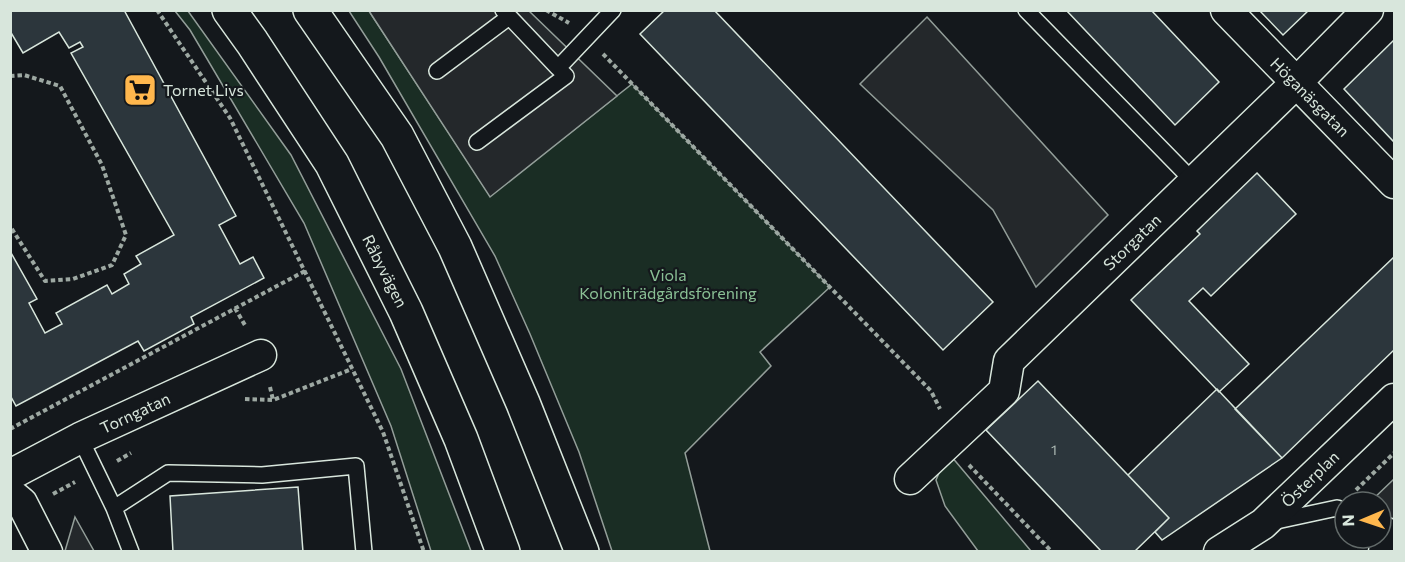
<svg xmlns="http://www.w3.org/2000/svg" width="1405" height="562" font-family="Commissioner,sans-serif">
  <rect width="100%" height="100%" fill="#14181c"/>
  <!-- green -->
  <path fill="#1a2d24" stroke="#939e99" stroke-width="1.5" d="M 175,11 L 188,11 L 291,155 L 401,369 L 471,551 L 431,551 L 391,426 L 304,223 L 190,30 Z
    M 349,11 L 369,11 L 490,196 L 632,84 L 830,287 L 760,352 L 771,366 L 685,453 L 710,551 L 612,551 L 579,452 L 530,334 L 495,256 L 379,57 Z
    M 951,456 L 1031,551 L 978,551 L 945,506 L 936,480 L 942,466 Z"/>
  <!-- parking -->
  <path fill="#24282b" stroke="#939e99" stroke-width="1.5" d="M 369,11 L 529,11 L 617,96 L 490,197 Z
    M 927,17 L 1108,215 L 1036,287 L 993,210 L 860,84 Z
    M 1394,479 L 1394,551 L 1372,551 L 1361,538 L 1381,538 L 1381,502 L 1370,502 Z
    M 75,517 L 94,551 L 65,551 Z"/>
  <!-- building -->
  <path fill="#2c363c" stroke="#d8e6dc" stroke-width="1.5" d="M 10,10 L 124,10 L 236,216 L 219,225 L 240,264 L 253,257 L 264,278 L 191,317 L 194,324 L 144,351 L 138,341 L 16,406 L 10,395 L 10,251 L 37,299 L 29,303 L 45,333 L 62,324 L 56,313 L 107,285 L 112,294 L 129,284 L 124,274 L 141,264 L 136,256 L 174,235 L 71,53 L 83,47 L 80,42 L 69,48 L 59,32 L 23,53 L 10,31 Z
    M 665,10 L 714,10 L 993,302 L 943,350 L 640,34 Z
    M 1066,10 L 1151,10 L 1219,82 L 1175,125 Z
    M 1259,10 L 1309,10 L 1283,35 Z
    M 1394,40 L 1394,142 L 1344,89 Z
    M 1257,173 L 1296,214 L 1211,296 L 1203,288 L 1189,301 L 1249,364 L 1219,392 L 1131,300 L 1200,234 L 1197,231 Z
    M 1394,257 L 1394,350 L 1282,458 L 1235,409 Z
    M 1038,381 L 1169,518 L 1134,552 L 1102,552 L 986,430 Z
    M 1217,389 L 1282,458 L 1162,540 L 1155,532 L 1169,518 L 1128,475 Z
    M 298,487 L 303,552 L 173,552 L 170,496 Z"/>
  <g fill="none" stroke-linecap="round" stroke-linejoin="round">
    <defs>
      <path id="lane" d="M 503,10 L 558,68 L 613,10
        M 1026,10 L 1194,182
        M 437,71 L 509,17
        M 477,142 L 566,76 L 558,68
        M 80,438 L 114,508 L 131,552
        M 114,508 L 168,473 L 262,475 L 356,466 L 364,552
        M 1272,522 L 1337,508 L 1345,511
        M 1381,523 L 1394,528"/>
      <path id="street" d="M 1226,10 L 1394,183
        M 10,475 L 80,438 L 261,355
        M 910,479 L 1004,391 L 1009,361 L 1296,83 L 1368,10
        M 10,493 L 22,503 L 47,552
        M 1219,552 L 1263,524 L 1394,399
        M 1384,552 L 1394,543"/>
      <path id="secondary" d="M 229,10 L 252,42 L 332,164 L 406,312 L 461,439 L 503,552
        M 310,10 L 397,136 L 455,247 L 523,403 L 582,552"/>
    </defs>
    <!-- lane casing -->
    <use href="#lane" stroke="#d8e6dc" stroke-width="18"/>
    <!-- street casing -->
    <use href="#street" stroke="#d8e6dc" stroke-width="33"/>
    <!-- secondary casing -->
    <use href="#secondary" stroke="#d8e6dc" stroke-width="36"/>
    <!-- path -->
    <path stroke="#9da8a2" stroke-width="4" stroke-dasharray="4.5 3" stroke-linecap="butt" d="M 157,10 L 230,118 L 383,432 L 424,552
      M 546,10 L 569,23
      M 603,54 L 931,391 L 940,409
      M 10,76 L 24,75 L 60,86 L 102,165 L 126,235 L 112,265 L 73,279 L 45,281 L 10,226
      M 235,308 L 246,327
      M 270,387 L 273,400
      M 245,399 L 273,400 L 352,369
      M 10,429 L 305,271
      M 117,461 L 131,453
      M 969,465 L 1052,552
      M 1356,490 L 1394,453
      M 53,494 L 75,482"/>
    <!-- lane -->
    <use href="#lane" stroke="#14181c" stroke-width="15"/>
    <!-- street -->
    <use href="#street" stroke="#14181c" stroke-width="30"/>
    <!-- secondary -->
    <use href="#secondary" stroke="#14181c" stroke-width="33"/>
  </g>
  <!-- icons -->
  <defs>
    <symbol id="supermarket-square" viewBox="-11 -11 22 22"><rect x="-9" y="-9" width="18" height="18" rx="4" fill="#ffb74d" stroke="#14181c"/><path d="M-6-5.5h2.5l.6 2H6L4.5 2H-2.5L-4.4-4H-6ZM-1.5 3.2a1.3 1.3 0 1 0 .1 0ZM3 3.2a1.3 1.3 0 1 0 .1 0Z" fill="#111"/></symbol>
  </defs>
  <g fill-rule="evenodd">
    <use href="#supermarket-square" x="121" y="71" width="38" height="38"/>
  </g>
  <g text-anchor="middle" stroke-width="4.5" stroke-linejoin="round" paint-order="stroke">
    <!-- number labels -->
    <g font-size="14" fill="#adbab4">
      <text x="1054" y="455">1</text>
    </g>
    <!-- poi labels -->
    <g font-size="16" fill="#d8e6dc" stroke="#14181c" text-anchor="start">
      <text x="163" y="96">Tornet Livs</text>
    </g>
    <!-- street labels -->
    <g font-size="16" fill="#d8e6dc" stroke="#14181c">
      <text transform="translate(1310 97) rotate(45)" y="6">Höganäsgatan</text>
      <text transform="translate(1132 242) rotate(-44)" y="6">Storgatan</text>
      <text transform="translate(385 271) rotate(63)" y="6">Råbyvägen</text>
      <text transform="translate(135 413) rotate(-25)" y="6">Torngatan</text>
      <text transform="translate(1310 479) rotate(-44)" y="6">Österplan</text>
    </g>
    <!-- park labels -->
    <g font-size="16" fill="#8ac095" stroke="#14181c">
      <text x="668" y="281">Viola<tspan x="668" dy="18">Koloniträdgårdsförening</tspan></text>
    </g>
  </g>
  <!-- border -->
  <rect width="1405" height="562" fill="none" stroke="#d8e6dc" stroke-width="24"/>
  <!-- north arrow -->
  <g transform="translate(1363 520) rotate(268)"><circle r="28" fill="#14181c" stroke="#626a69" stroke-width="1.5"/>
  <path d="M0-4.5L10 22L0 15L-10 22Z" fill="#ffb74d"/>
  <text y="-9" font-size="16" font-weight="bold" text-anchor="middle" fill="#d8e6dc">N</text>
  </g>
</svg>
